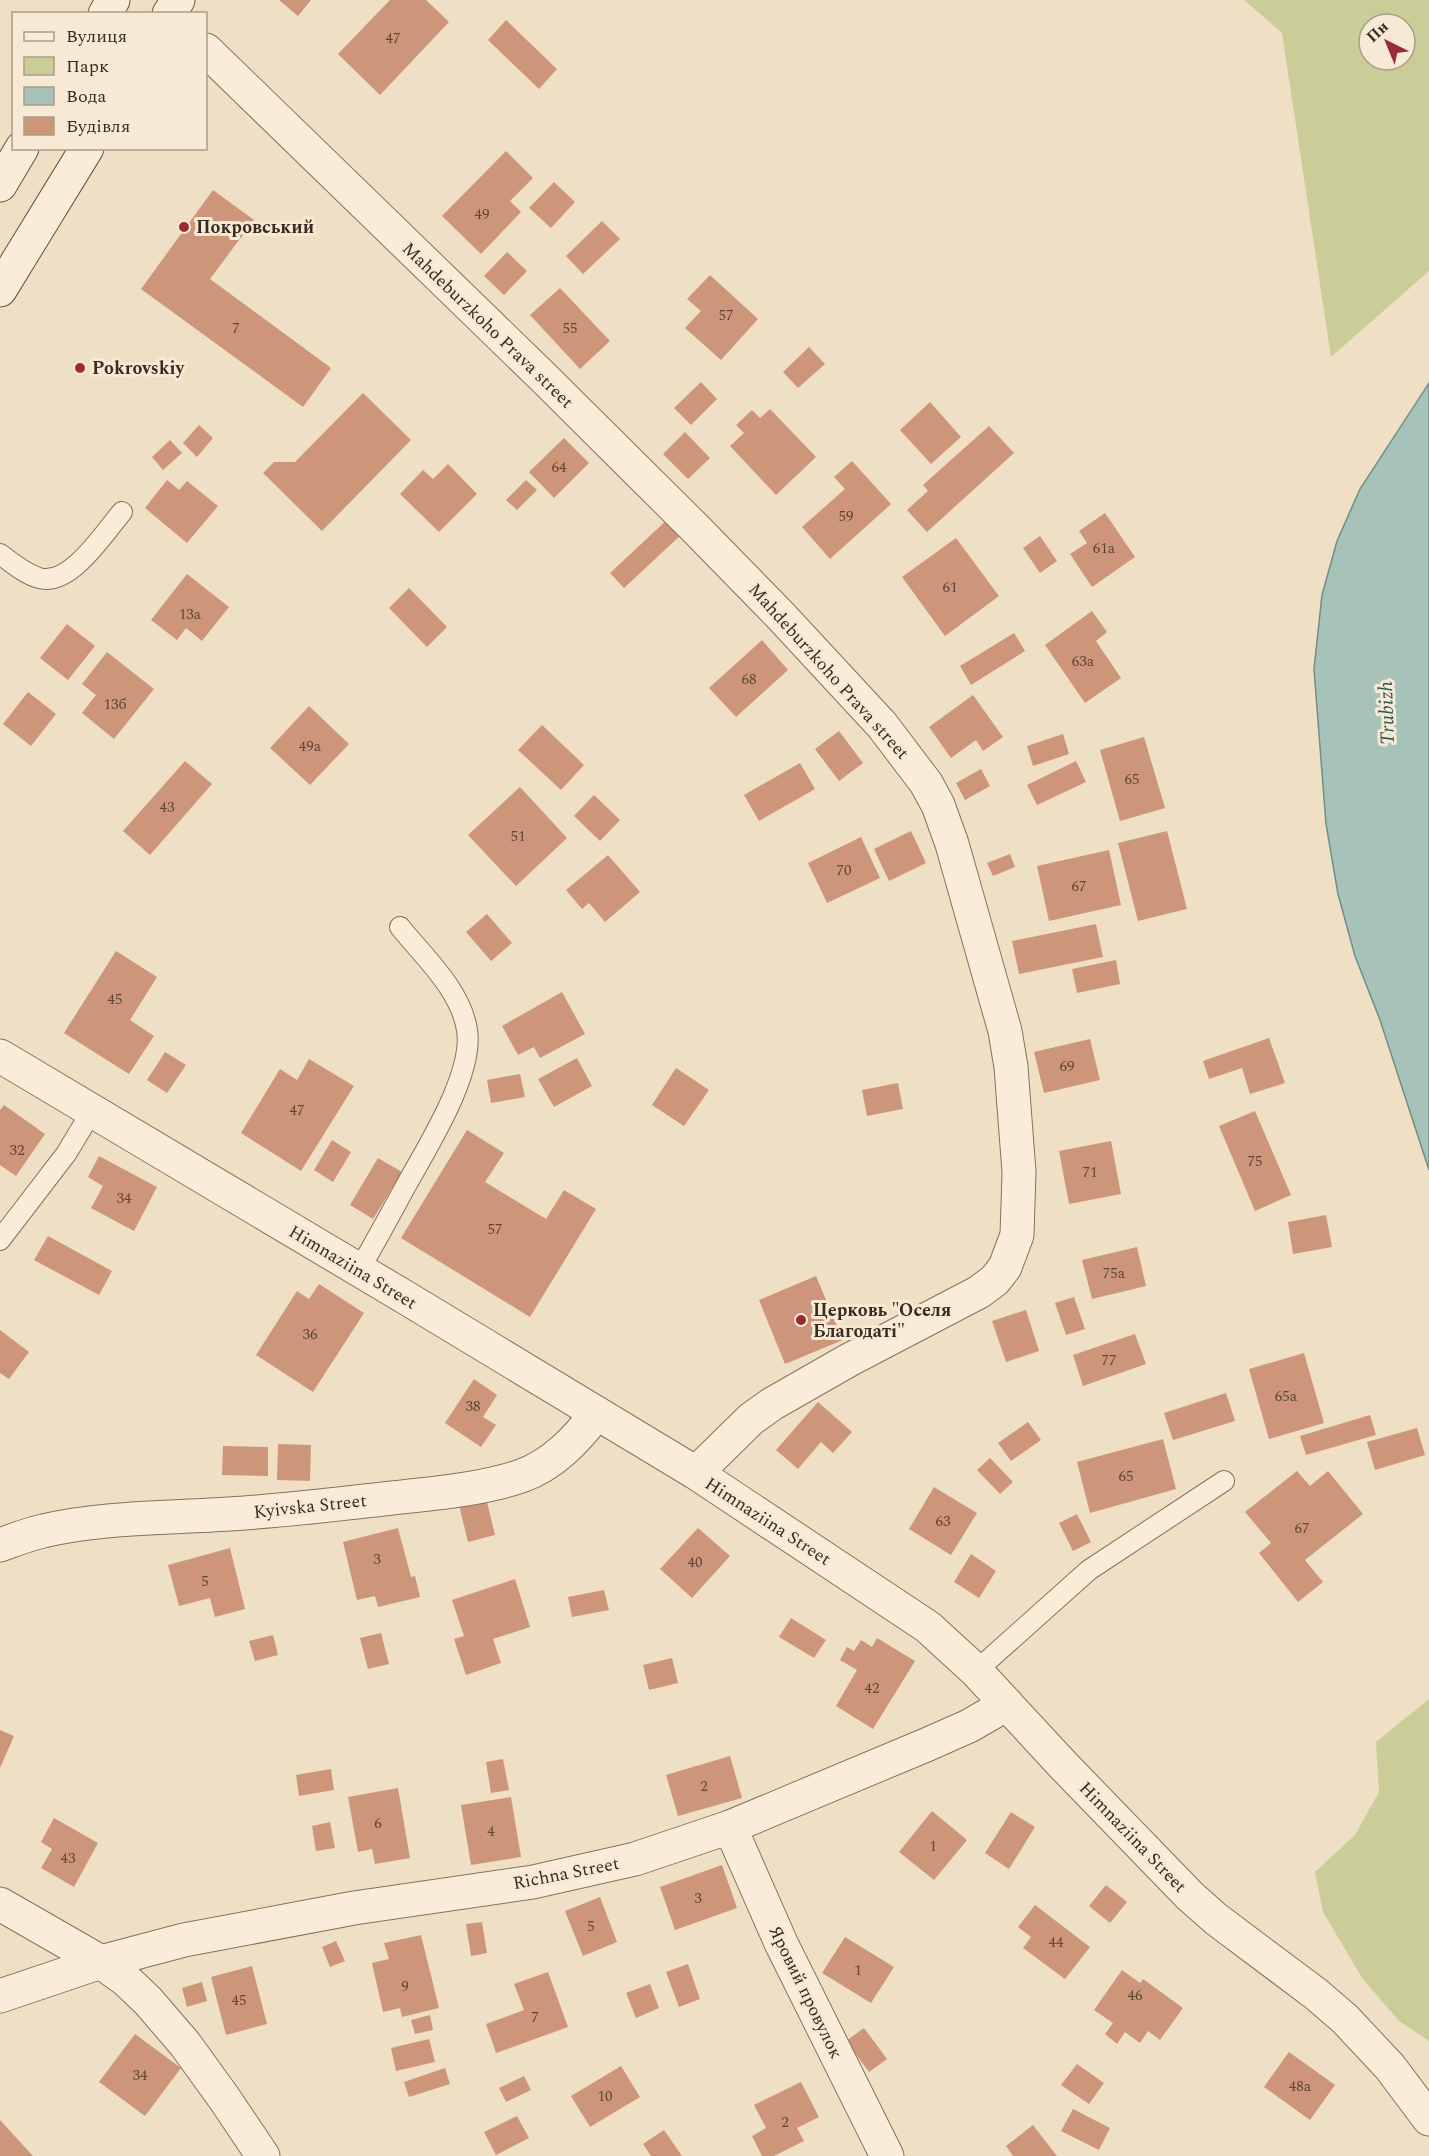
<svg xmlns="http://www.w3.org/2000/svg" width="1429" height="2156" font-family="Spectral,serif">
  <rect width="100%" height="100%" fill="#efdfc5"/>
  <!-- green -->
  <path fill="#cbcd99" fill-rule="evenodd" d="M 1244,0 L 1429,0 L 1429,271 L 1331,357 L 1282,33 ZM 1369,24 L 1405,24 L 1405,60 L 1369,60 Z
    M 1429,1699 L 1429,2041 L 1399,2021 L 1362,1978 L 1323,1912 L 1315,1872 L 1355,1835 L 1379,1792 L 1376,1742 Z"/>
  <!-- water -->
  <path fill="#a7c2b8" stroke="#6d9185" stroke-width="1.5" d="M 1429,383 L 1429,1170 L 1380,1020 L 1355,956 L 1338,894 L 1326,824 L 1314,669 L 1322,595 L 1337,541 L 1360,489 Z"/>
  <!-- building -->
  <path fill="#cd967b" d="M 279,0 L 311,0 L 298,16 Z
    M 390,0 L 426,0 L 449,22 L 380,95 L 338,54 Z
    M 506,20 L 557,69 L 539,89 L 488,40 Z
    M 506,151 L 533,178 L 510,201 L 521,212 L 481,254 L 442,216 Z
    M 554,182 L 575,202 L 551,228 L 529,208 Z
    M 213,190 L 254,220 L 210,279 L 331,368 L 303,407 L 141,289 Z
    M 602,221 L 620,239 L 583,274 L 566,256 Z
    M 507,252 L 527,271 L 504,295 L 484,276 Z
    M 710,275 L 758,319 L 721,360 L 685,328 L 701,311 L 687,299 Z
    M 560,288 L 610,341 L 580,369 L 530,315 Z
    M 809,347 L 825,364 L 798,388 L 783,372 Z
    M 701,382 L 717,399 L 691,425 L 674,408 Z
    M 363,393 L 411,440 L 322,531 L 263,473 L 274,462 L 295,462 Z
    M 930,402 L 961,437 L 931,464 L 900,430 Z
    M 770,409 L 816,457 L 776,495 L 730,446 L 744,433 L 736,425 L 752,410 L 760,418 Z
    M 199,425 L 213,438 L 197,457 L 183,443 Z
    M 989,426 L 1014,453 L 927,532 L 907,510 L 928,491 L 923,485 Z
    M 685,432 L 710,458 L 688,479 L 663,454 Z
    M 564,438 L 589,463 L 554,498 L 529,472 Z
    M 170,440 L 182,453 L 163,470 L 152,457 Z
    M 852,461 L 891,504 L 830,559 L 802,527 L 845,489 L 834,477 Z
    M 448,464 L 477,494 L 439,532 L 400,494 L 423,470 L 433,479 Z
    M 167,480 L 179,490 L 187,481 L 218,506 L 187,543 L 145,508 Z
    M 526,480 L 537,490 L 517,510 L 506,500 Z
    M 1105,513 L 1135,557 L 1092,587 L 1070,554 L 1087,543 L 1079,531 Z
    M 669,518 L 683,533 L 624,588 L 610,573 Z
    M 1040,536 L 1057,561 L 1040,573 L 1023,548 Z
    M 956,538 L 999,596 L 945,636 L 902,577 Z
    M 187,574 L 229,607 L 202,641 L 186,628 L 177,640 L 151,620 Z
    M 409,588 L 447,627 L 427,647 L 389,608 Z
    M 1092,611 L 1107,632 L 1096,641 L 1121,678 L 1085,703 L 1045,645 Z
    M 67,624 L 95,646 L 68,680 L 40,658 Z
    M 1014,633 L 1025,651 L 971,685 L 960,666 Z
    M 762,640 L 788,670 L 736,717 L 709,688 Z
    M 107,652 L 154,689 L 114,739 L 82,713 L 96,695 L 82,684 Z
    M 28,692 L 56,714 L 31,746 L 3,724 Z
    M 973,695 L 1003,737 L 983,751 L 976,740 L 951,758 L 929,727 Z
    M 309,706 L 349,744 L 310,785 L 270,748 Z
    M 542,725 L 584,765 L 561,790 L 518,750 Z
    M 839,731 L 863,763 L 839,781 L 815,749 Z
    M 1063,734 L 1069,754 L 1033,766 L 1027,746 Z
    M 1144,737 L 1165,808 L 1120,821 L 1100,750 Z
    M 185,761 L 212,784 L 150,855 L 123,831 Z
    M 1076,761 L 1086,782 L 1037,805 L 1027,785 Z
    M 800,763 L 815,789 L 759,821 L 744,795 Z
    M 981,769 L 990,786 L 965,800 L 956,783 Z
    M 520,787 L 567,838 L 516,886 L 468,835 Z
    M 594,795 L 620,820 L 600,841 L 574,816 Z
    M 911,831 L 926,863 L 889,881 L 874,849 Z
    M 1167,831 L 1187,909 L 1138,921 L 1118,843 Z
    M 861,837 L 880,878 L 827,903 L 808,863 Z
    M 1109,850 L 1121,905 L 1049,921 L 1037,866 Z
    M 1010,854 L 1015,867 L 993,876 L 987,863 Z
    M 608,855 L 640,892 L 605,922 L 589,903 L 582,909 L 566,890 Z
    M 487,914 L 512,943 L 491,961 L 466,932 Z
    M 1096,924 L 1103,957 L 1019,974 L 1012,941 Z
    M 116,951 L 157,977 L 130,1020 L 154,1036 L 129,1074 L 64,1033 Z
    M 1116,960 L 1120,984 L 1077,993 L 1072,969 Z
    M 562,992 L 585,1034 L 540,1058 L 534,1047 L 518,1055 L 502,1026 Z
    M 1269,1038 L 1285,1083 L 1250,1094 L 1242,1068 L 1209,1079 L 1203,1061 Z
    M 1090,1039 L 1100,1080 L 1044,1093 L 1034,1052 Z
    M 165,1052 L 186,1065 L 167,1093 L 147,1080 Z
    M 577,1058 L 592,1086 L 554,1107 L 538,1079 Z
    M 309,1059 L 354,1086 L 301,1171 L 241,1133 L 280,1069 L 297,1080 Z
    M 676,1068 L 709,1090 L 684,1126 L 652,1105 Z
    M 520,1074 L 525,1097 L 491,1103 L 487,1080 Z
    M 898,1083 L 903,1109 L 867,1116 L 862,1090 Z
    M 4,1105 L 45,1134 L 16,1176 L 0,1165 L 0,1110 Z
    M 1255,1111 L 1291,1195 L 1255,1211 L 1219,1126 Z
    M 467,1130 L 504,1153 L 485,1182 L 546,1219 L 564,1190 L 596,1209 L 530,1317 L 401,1238 Z
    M 332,1140 L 351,1152 L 333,1182 L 314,1170 Z
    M 1111,1141 L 1121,1194 L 1069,1204 L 1059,1151 Z
    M 99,1156 L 157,1187 L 134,1231 L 91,1208 L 103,1186 L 88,1177 Z
    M 378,1158 L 402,1172 L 373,1219 L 350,1205 Z
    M 1326,1215 L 1332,1247 L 1293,1254 L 1288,1222 Z
    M 48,1236 L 112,1271 L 99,1295 L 34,1260 Z
    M 1137,1247 L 1146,1286 L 1092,1299 L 1082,1260 Z
    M 816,1276 L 843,1340 L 785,1364 L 759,1300 Z
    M 319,1284 L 364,1313 L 313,1392 L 256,1355 L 297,1291 L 309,1299 Z
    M 1074,1297 L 1085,1329 L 1066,1335 L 1055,1303 Z
    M 1026,1310 L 1039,1351 L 1006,1362 L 992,1321 Z
    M 0,1330 L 29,1352 L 9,1379 L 0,1373 Z
    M 1135,1334 L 1146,1364 L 1083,1386 L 1073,1355 Z
    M 1304,1353 L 1324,1423 L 1269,1439 L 1249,1369 Z
    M 474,1379 L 497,1395 L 483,1417 L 496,1425 L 481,1447 L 445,1423 Z
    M 1226,1393 L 1235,1421 L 1173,1440 L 1164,1413 Z
    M 818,1402 L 852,1432 L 833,1453 L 821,1442 L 798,1469 L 776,1450 Z
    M 1370,1415 L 1376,1435 L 1306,1455 L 1300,1436 Z
    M 1028,1422 L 1041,1440 L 1011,1461 L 998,1443 Z
    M 1417,1428 L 1425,1455 L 1375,1470 L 1367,1442 Z
    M 1163,1439 L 1176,1489 L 1090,1513 L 1077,1462 Z
    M 278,1444 L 311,1445 L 310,1481 L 277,1480 Z
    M 223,1446 L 268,1447 L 268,1476 L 222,1475 Z
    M 990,1458 L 1013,1482 L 1000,1494 L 977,1470 Z
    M 1297,1471 L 1310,1486 L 1328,1471 L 1363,1514 L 1305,1560 L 1323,1582 L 1298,1602 L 1259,1553 L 1271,1543 L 1245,1512 Z
    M 934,1487 L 977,1513 L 951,1555 L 909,1529 Z
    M 486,1498 L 495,1535 L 468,1542 L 459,1505 Z
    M 1077,1514 L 1091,1542 L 1073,1551 L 1059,1523 Z
    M 398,1528 L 411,1577 L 415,1576 L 420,1597 L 378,1607 L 375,1596 L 357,1600 L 343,1542 Z
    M 698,1528 L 730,1556 L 692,1598 L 660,1569 Z
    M 230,1548 L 245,1609 L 215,1617 L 210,1598 L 179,1606 L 168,1565 Z
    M 971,1554 L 996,1571 L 979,1598 L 954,1582 Z
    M 515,1579 L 530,1627 L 493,1639 L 501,1663 L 466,1675 L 454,1639 L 464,1636 L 452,1600 Z
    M 604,1590 L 609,1610 L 572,1617 L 568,1597 Z
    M 791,1618 L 826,1640 L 814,1658 L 779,1637 Z
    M 381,1633 L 389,1664 L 368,1669 L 360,1638 Z
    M 273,1635 L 278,1655 L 255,1661 L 249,1641 Z
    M 877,1638 L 915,1661 L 873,1729 L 836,1706 L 857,1670 L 840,1660 L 847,1647 L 854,1651 L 861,1640 L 872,1647 Z
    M 672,1658 L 678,1683 L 649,1690 L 643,1665 Z
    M 0,1730 L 14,1736 L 0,1768 Z
    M 730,1756 L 742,1798 L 678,1816 L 666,1775 Z
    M 503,1759 L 509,1790 L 491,1793 L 486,1762 Z
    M 331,1769 L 334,1790 L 299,1796 L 296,1775 Z
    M 398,1788 L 410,1858 L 375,1864 L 372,1849 L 358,1852 L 348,1797 Z
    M 511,1797 L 521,1857 L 471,1865 L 461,1805 Z
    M 932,1811 L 967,1840 L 934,1880 L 899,1852 Z
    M 1011,1812 L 1035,1827 L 1009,1869 L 985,1853 Z
    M 54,1818 L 98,1843 L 74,1887 L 41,1868 L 52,1849 L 41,1842 Z
    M 330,1822 L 335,1848 L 316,1851 L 312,1826 Z
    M 722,1865 L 737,1908 L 675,1930 L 660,1887 Z
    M 1106,1885 L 1127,1902 L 1110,1923 L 1089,1906 Z
    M 600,1897 L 617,1942 L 583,1956 L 565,1911 Z
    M 1035,1905 L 1090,1947 L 1065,1979 L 1023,1948 L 1031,1937 L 1018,1927 Z
    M 482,1922 L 487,1953 L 471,1956 L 466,1924 Z
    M 421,1935 L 439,2008 L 402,2017 L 400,2008 L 383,2012 L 372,1963 L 389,1959 L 384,1943 Z
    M 845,1937 L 894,1967 L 871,2003 L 822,1973 Z
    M 336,1941 L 345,1961 L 330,1967 L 322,1947 Z
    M 688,1964 L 700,1999 L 679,2007 L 666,1972 Z
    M 252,1966 L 267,2024 L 226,2035 L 211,1977 Z
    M 1122,1970 L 1140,1983 L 1143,1979 L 1183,2008 L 1160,2040 L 1148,2031 L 1140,2043 L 1125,2032 L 1117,2044 L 1105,2034 L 1113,2023 L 1094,2010 Z
    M 548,1972 L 568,2027 L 496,2053 L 486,2024 L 524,2010 L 514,1984 Z
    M 202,1982 L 207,2001 L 187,2007 L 182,1988 Z
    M 650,1984 L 659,2008 L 636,2018 L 626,1993 Z
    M 430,2015 L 433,2030 L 415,2034 L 411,2020 Z
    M 864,2028 L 887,2059 L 869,2072 L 846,2041 Z
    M 135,2034 L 181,2068 L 145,2116 L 99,2082 Z
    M 429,2039 L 435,2062 L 396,2071 L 391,2048 Z
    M 1289,2052 L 1335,2085 L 1310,2120 L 1264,2087 Z
    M 1077,2064 L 1104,2083 L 1089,2104 L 1061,2085 Z
    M 621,2066 L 640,2097 L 590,2127 L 571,2096 Z
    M 445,2068 L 450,2084 L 409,2097 L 404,2082 Z
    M 524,2076 L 531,2090 L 506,2102 L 499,2088 Z
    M 801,2082 L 819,2117 L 797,2128 L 804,2141 L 774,2156 L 762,2156 L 752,2136 L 766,2128 L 754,2105 Z
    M 1073,2109 L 1110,2128 L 1099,2150 L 1061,2131 Z
    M 517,2116 L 529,2138 L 496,2155 L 484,2132 Z
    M 0,2120 L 33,2156 L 0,2156 Z
    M 1033,2125 L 1057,2156 L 1013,2156 L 1006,2146 Z
    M 664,2130 L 682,2156 L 651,2156 L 643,2144 Z"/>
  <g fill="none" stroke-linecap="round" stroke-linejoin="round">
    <defs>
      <path id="lane" d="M 0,554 C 12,563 25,574 39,578 C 70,587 104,533 122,512
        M 0,1240 L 66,1154 L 92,1111
        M 359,1270 C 376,1241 392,1211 408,1182 C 429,1144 474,1073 467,1030 C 461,990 424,957 400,927
        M 976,1671 L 1089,1570 L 1224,1481"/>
      <path id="street" d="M 206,50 L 542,376 L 695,528 L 780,615 L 882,725 L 926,783 L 938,805 L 952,844 L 1005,1031 L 1011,1067 L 1019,1172 L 1017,1235 L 1005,1267 L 995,1280 L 979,1292 L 849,1360 L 772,1404 L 751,1419 L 696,1473
        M 0,1056 L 403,1296 L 696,1473 L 928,1627 L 976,1671 L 1064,1766 L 1190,1896 L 1216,1919 L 1316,1994 L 1345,2019 L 1390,2067 L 1429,2119
        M 0,1545 C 14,1540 29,1534 43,1531 C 101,1517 169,1518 229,1514 C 283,1511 337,1504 392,1498 C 430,1494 485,1489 521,1476 C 553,1465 577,1439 597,1413
        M 730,1827 L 781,1943 L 887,2156
        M 0,1904 L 101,1962 L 126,1980 L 148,2001 L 185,2044 L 224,2098 L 263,2156
        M 0,1996 L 101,1962 L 184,1940 L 354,1908 L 533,1882 L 635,1859 L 730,1827 L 926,1745 L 969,1726 L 1007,1704"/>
      <path id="secondary" d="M 105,14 L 113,0
        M 169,14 L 178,0
        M 0,185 L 22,148
        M 0,290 L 87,148"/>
    </defs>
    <!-- lane casing -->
    <use href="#lane" stroke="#8a705b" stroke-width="22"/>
    <!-- street casing -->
    <use href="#street" stroke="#8a705b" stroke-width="35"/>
    <!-- secondary casing -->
    <use href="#secondary" stroke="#6c513e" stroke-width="35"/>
    <!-- lane -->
    <use href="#lane" stroke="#f9edd9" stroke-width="20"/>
    <!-- street -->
    <use href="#street" stroke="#f9edd9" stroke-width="33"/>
    <!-- secondary -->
    <use href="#secondary" stroke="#f9edd9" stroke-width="33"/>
  </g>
  <!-- markers -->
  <g fill="#9a2a34" stroke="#f6ead5" stroke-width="2">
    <circle cx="184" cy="227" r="6"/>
    <circle cx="80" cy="368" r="6"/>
    <circle cx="801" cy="1320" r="6"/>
  </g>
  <g text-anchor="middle" stroke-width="6" stroke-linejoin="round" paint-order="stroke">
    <!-- number labels -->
    <g font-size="15" fill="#5f4536">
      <text x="393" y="43">47</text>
      <text x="482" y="219">49</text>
      <text x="726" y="320">57</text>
      <text x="236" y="333">7</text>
      <text x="570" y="333">55</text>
      <text x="559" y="472">64</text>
      <text x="846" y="521">59</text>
      <text x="1104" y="553">61а</text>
      <text x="950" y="592">61</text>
      <text x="190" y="619">13а</text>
      <text x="1083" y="666">63а</text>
      <text x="749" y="684">68</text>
      <text x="115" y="709">13б</text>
      <text x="310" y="751">49а</text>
      <text x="1132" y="784">65</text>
      <text x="167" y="812">43</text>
      <text x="518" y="841">51</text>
      <text x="844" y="875">70</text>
      <text x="1079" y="891">67</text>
      <text x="115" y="1004">45</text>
      <text x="1067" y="1071">69</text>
      <text x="297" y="1115">47</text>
      <text x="17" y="1155">32</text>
      <text x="1255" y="1166">75</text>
      <text x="1090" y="1177">71</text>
      <text x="124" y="1203">34</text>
      <text x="495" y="1234">57</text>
      <text x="1114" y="1278">75а</text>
      <text x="310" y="1339">36</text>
      <text x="1109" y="1365">77</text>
      <text x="1286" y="1401">65а</text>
      <text x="473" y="1411">38</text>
      <text x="1126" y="1481">65</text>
      <text x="943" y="1526">63</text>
      <text x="1302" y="1533">67</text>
      <text x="377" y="1564">3</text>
      <text x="695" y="1567">40</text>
      <text x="205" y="1586">5</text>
      <text x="872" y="1693">42</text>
      <text x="704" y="1791">2</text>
      <text x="378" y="1828">6</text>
      <text x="491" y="1836">4</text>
      <text x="933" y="1851">1</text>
      <text x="68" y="1863">43</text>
      <text x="698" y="1903">3</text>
      <text x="591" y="1931">5</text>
      <text x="1056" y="1947">44</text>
      <text x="858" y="1975">1</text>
      <text x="405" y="1991">9</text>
      <text x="1135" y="2000">46</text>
      <text x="239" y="2005">45</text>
      <text x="535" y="2022">7</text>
      <text x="140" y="2080">34</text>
      <text x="1300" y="2091">48а</text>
      <text x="605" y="2101">10</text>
      <text x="785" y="2127">2</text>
    </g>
    <!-- poi labels -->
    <g font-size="18" font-weight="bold" fill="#3a2a1f" stroke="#f6ead5" text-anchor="start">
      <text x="196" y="233">Покровський</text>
      <text x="92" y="374">Pokrovskiy</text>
      <text x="813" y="1316">Церковь "Оселя<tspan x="813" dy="21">Благодаті"</tspan></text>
    </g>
    <!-- street labels -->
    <g font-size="18" fill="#3a2a1f" stroke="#f6ead5">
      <text transform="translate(488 325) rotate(44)" y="6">Mahdeburzkoho Prava street</text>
      <text transform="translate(829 671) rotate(48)" y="6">Mahdeburzkoho Prava street</text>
      <text transform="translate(353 1267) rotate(31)" y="6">Himnaziina Street</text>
      <text transform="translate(310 1506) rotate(-6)" y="6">Kyivska Street</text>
      <text transform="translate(768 1521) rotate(33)" y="6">Himnaziina Street</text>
      <text transform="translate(1133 1837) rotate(46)" y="6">Himnaziina Street</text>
      <text transform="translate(566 1873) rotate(-11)" y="6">Richna Street</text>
      <text transform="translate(806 1992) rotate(64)" y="6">Яровий провулок</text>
    </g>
    <!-- water labels -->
    <g font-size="20" font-style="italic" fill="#2e5a53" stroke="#f6ead5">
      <text transform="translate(1386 713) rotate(-92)" y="7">Trubizh</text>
    </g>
  </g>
  <!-- legend -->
  <rect x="12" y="12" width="195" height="138" fill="#f6ead5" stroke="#ab9d8c" stroke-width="1.5"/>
  <rect x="24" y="32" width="30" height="9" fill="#f9edd9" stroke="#ab9d8c" stroke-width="1.5"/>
  <text x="66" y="42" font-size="18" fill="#3a2a1f">Вулиця</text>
  <rect x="24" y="57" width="30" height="18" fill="#cbcd99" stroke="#ab9d8c" stroke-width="1.5"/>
  <text x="66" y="72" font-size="18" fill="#3a2a1f">Парк</text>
  <rect x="24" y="87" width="30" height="18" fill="#a7c2b8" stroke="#ab9d8c" stroke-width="1.5"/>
  <text x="66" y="102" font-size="18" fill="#3a2a1f">Вода</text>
  <rect x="24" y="117" width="30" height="18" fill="#cd967b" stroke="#ab9d8c" stroke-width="1.5"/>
  <text x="66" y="132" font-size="18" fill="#3a2a1f">Будівля</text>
  <!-- north arrow -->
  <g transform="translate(1387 42) rotate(317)"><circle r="28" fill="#f6ead5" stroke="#ab9d8c" stroke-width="1.5"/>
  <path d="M0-4.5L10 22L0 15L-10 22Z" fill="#9a2a34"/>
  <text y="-9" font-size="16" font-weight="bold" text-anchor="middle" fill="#3a2a1f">Пн</text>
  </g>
</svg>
